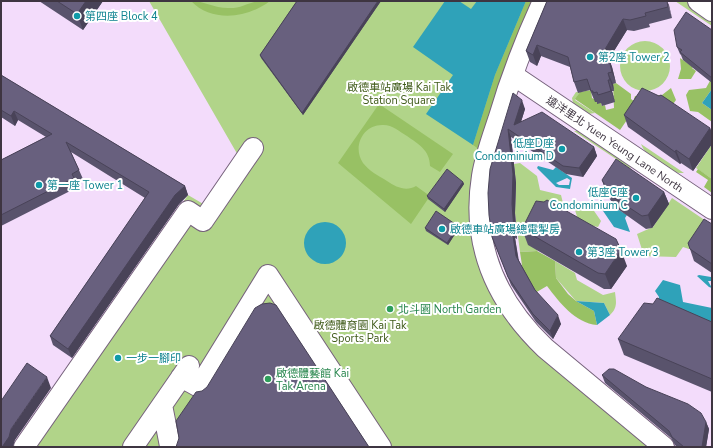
<svg xmlns="http://www.w3.org/2000/svg" width="713" height="448" font-family="'Nunito Sans','Noto Sans TC',sans-serif">
  <rect width="100%" height="100%" fill="#f3dcfb"/>
  <!-- green -->
  <path fill="#b1d489" d="M 149,1 L 534,1 L 482,141 L 491,291 L 652,447 L 14,447 L 188,195 L 205,205 L 239,157 Z
    M 675,1 L 690,2 L 712,16 L 712,26 Z
    M620 66a25 25 0 1 1 50 0a25 25 0 1 1-50 0Z
    M 576,92 L 580,92 L 575,100 L 595,113 L 588,114 L 573,103 L 572,98 Z
    M 574,131 L 583,131 L 628,162 L 631,169 Z
    M 641,144 L 684,173 C 668,174 647,159 641,144 Z
    M 712,144 L 712,179 L 696,168 Z
    M 520,163 L 537,176 L 540,190 L 561,195 L 564,207 L 537,251 L 520,252 L 515,213 L 516,183 L 514,164 Z
    M 672,198 L 712,225 L 696,238 L 689,249 L 683,247 L 676,257 L 644,256 L 637,234 L 653,227 Z
    M 592,208 L 601,221 L 598,227 L 579,223 L 575,210 Z
    M 555,261 L 575,273 L 577,280 L 603,295 L 615,292 C 616,301 618,308 610,315 L 604,303 L 576,301 L 556,278 Z"/>
  <!-- forest -->
  <path fill="#98c164" d="M 191,1 C 204,1 214,8 228,8 C 239,9 247,3 258,1 C 262,0 266,1 270,1 C 248,18 212,23 191,1 Z
    M 526,1 L 534,1 L 480,150 L 473,145 L 495,75 Z
    M 680,58 L 693,67 L 692,68 L 696,71 L 691,79 L 678,79 L 681,69 Z
    M 711,79 L 712,89 L 702,103 L 712,110 L 712,122 L 698,112 L 690,111 L 686,95 L 689,90 L 706,88 Z
    M 616,83 L 631,94 L 631,99 L 638,104 L 620,130 L 575,99 L 580,92 L 591,90 L 592,98 L 601,103 L 602,106 L 605,105 L 606,110 L 614,108 L 613,84 Z
    M 671,88 L 676,100 L 671,107 L 634,99 L 635,96 L 662,95 Z
    M 379,104 L 453,154 L 440,172 L 430,166 C 430,150 418,144 407,136 C 399,131 391,124 382,125 C 363,125 352,147 363,163 C 369,171 379,176 387,181 C 396,187 406,192 416,186 L 430,196 L 411,224 L 338,163 Z
    M 698,169 L 712,179 L 712,193 L 704,187 L 708,180 L 696,172 Z
    M 537,251 L 555,261 L 556,278 L 568,294 L 576,301 L 594,311 L 597,325 C 575,323 559,302 547,286 L 535,293 L 523,272 L 520,252 Z"/>
  <!-- water -->
  <path fill="#2fa2b9" fill-rule="evenodd" d="M 445,1 L 459,1 L 471,9 L 477,1 L 526,1 L 495,75 L 473,145 L 426,114 L 453,75 L 413,47 Z
    M 712,89 L 712,110 L 702,103 Z
    M 538,166 L 553,170 L 556,167 L 572,178 L 570,189 L 556,187 L 537,168 ZM 567,178 L 570,180 L 569,185 L 559,185 L 556,183 Z
    M 611,205 L 627,215 L 625,218 L 630,232 L 614,227 L 601,208 Z
    M304 243a21 21 0 1 1 42 0a21 21 0 1 1-42 0Z
    M 699,275 L 711,277 L 712,275 L 712,281 L 708,281 L 712,288 L 709,287 L 697,276 Z
    M 663,280 L 680,285 L 683,302 L 712,308 L 712,335 L 656,309 L 659,297 L 655,291 Z
    M 576,301 L 604,303 L 610,315 L 597,325 L 594,311 Z"/>
  <g fill="none" stroke-linecap="round" stroke-linejoin="round">
    <defs>
      <path id="minor" d="M 543,1 C 525,40 510,79 498,120 C 492,138 485,157 482,176 C 471,244 496,301 545,348 L 664,447
        M 698,1 L 712,11
        M 519,79 L 712,209
        M 181,377 L 199,387 L 268,275 L 381,447
        M 162,405 L 170,446
        M 24,447 L 188,211 L 203,221 L 253,148
        M 133,447 L 189,366"/>
    </defs>
    <!-- minor casing -->
    <use href="#minor" stroke="#76627c" stroke-width="22"/>
    <!-- minor -->
    <use href="#minor" stroke="#fff" stroke-width="20"/>
  </g>
  <!-- wall -->
  <path fill="#59536c" d="M 39,1 L 103,1 L 83,30 Z
    M 297,1 L 381,1 L 303,115 L 261,58 L 260,55 Z
    M 547,1 L 667,1 L 672,18 L 649,24 L 650,27 L 634,31 L 627,30 L 609,59 L 612,67 L 616,83 L 613,84 L 614,91 L 612,91 L 615,102 L 602,106 L 601,103 L 597,104 L 597,102 L 595,102 L 590,90 L 578,93 L 574,82 L 570,67 L 541,56 L 537,66 L 530,62 L 526,51 Z
    M 712,30 L 712,83 L 683,60 L 681,55 L 680,54 L 677,47 Z
    M 1,75 L 185,186 L 188,195 L 179,204 L 72,358 L 53,345 L 50,336 L 145,198 L 71,152 L 83,179 L 76,183 L 78,187 L 1,226 L 1,160 L 46,137 L 18,120 L 15,126 L 1,117 Z
    M 513,93 L 525,109 L 521,122 L 594,147 L 597,156 L 583,177 L 566,174 L 511,137 L 516,183 L 515,213 L 517,239 L 515,238 L 519,261 L 535,290 L 561,324 L 553,339 L 536,322 L 511,285 L 492,237 Z
    M 624,115 L 710,128 L 712,133 L 712,144 L 693,171 L 681,163 L 680,164 L 628,127 Z
    M 602,180 L 664,192 L 669,204 L 652,228 L 646,229 L 615,207 L 606,193 Z
    M 463,182 L 464,184 L 445,212 L 428,199 L 427,196 Z
    M 712,224 L 712,273 L 694,261 L 688,243 Z
    M 458,226 L 459,228 L 448,245 L 426,231 L 425,228 Z
    M 522,229 L 627,266 L 611,289 L 604,289 L 528,245 Z
    M 712,322 L 712,392 L 624,355 L 618,339 Z
    M 602,375 L 646,387 L 706,422 L 709,429 L 706,447 L 677,447 L 675,445 L 671,438 L 605,383 Z"/>
  <!-- shaded-wall -->
  <path fill="#494358" d="M 86,1 L 103,1 L 83,30 L 77,14 Z
    M 378,1 L 381,1 L 303,115 L 302,113 Z
    M 667,1 L 669,5 L 672,18 Z
    M 623,19 L 627,30 L 609,59 L 612,67 L 616,83 L 604,51 Z
    M 537,45 L 541,56 L 537,66 L 533,55 Z
    M 608,73 L 613,84 L 614,91 L 610,80 Z
    M 608,80 L 612,91 L 615,102 L 611,91 Z
    M 522,100 L 525,109 L 517,134 L 514,125 Z
    M 14,111 L 18,120 L 15,126 L 11,116 Z
    M 710,128 L 712,133 L 712,144 L 693,171 L 689,159 Z
    M 508,129 L 511,137 L 516,183 L 515,213 L 517,239 L 514,230 Z
    M 594,147 L 597,156 L 583,177 L 579,168 Z
    M 676,150 L 681,163 L 680,164 L 675,152 Z
    M 463,182 L 464,184 L 445,212 L 444,209 Z
    M 185,186 L 188,195 L 179,204 L 72,358 L 68,349 L 175,195 Z
    M 664,192 L 669,204 L 652,228 L 648,215 Z
    M 458,226 L 459,228 L 448,245 L 447,243 Z
    M 512,229 L 515,238 L 519,265 L 516,256 Z
    M 621,250 L 627,266 L 611,289 L 605,274 Z
    M 558,315 L 561,324 L 553,339 L 550,331 Z
    M 47,377 L 51,388 L 15,440 L 13,447 L 2,447 L 11,429 Z
    M 706,422 L 709,429 L 706,447 L 702,447 Z"/>
  <!-- building -->
  <path fill="#68607e" stroke="#494358" d="M 57,1 L 86,1 L 77,14 Z
    M 297,1 L 378,1 L 302,113 L 260,55 Z
    M 547,1 L 667,1 L 668,7 L 645,13 L 646,16 L 630,20 L 623,19 L 604,51 L 608,56 L 612,72 L 608,73 L 610,80 L 608,80 L 611,91 L 598,95 L 597,92 L 593,93 L 593,91 L 591,91 L 587,79 L 574,82 L 568,57 L 537,45 L 533,55 L 526,51 Z
    M 686,12 L 712,30 L 712,78 L 680,52 L 682,50 L 677,47 L 674,30 Z
    M 1,75 L 185,186 L 175,195 L 68,349 L 50,336 L 149,192 L 66,142 L 79,170 L 72,174 L 74,178 L 1,215 L 1,160 L 52,134 L 14,111 L 11,116 L 1,110 Z
    M 642,88 L 659,96 L 661,95 L 710,128 L 689,159 L 676,150 L 675,152 L 624,115 Z
    M 513,93 L 522,100 L 514,125 L 542,112 L 594,147 L 579,168 L 563,166 L 508,129 L 513,174 L 512,204 L 514,230 L 512,229 L 516,256 L 535,290 L 558,315 L 550,331 L 533,314 L 508,277 L 492,237 L 489,215 L 488,193 L 490,169 Z
    M 616,159 L 664,192 L 648,215 L 642,216 L 610,195 L 602,180 Z
    M 447,169 L 463,182 L 444,209 L 427,196 Z
    M 547,200 L 616,239 L 621,250 L 605,274 L 598,273 L 522,229 L 536,201 L 544,202 Z
    M 436,211 L 458,226 L 447,243 L 425,228 Z
    M 704,219 L 712,224 L 712,264 L 690,249 L 688,243 Z
    M 657,298 L 712,322 L 712,379 L 618,339 L 644,303 L 653,304 Z
    M 270,303 L 276,305 L 369,447 L 176,447 L 179,438 L 176,421 L 196,392 L 202,391 L 207,387 L 255,308 L 262,304 Z
    M 27,363 L 47,377 L 11,429 L 9,437 L 2,447 L 1,447 L 1,401 Z
    M 609,369 L 614,369 L 646,387 L 688,404 L 701,413 L 706,422 L 702,447 L 684,447 L 672,437 L 669,431 L 602,375 Z"/>
  <!-- markers -->
  <g fill="#0f9aa8" stroke="#fff" stroke-width="1.5">
    <circle cx="77" cy="16" r="4"/>
    <circle cx="590" cy="57" r="4"/>
    <circle cx="562" cy="149" r="4"/>
    <circle cx="39" cy="185" r="4"/>
    <circle cx="636" cy="198" r="4"/>
    <circle cx="442" cy="229" r="4"/>
    <circle cx="579" cy="252" r="4"/>
    <circle cx="118" cy="358" r="4"/>
  </g>
  <g fill="#2e9e5b" stroke="#fff" stroke-width="1.5">
    <circle cx="390" cy="309" r="4"/>
    <circle cx="268" cy="379" r="4"/>
  </g>
  <g text-anchor="middle" stroke-width="4" stroke-linejoin="round" paint-order="stroke">
    <!-- culture labels -->
    <g font-size="11" fill="#0d838f" stroke="#fff" text-anchor="start">
      <text x="85" y="20">第四座 Block 4</text>
      <text x="598" y="61">第2座 Tower 2</text>
      <text x="554" y="147" text-anchor="end">低座D座<tspan x="554" dy="13">Condominium D</tspan></text>
      <text x="47" y="189">第一座 Tower 1</text>
      <text x="628" y="196" text-anchor="end">低座C座<tspan x="628" dy="13">Condominium C</tspan></text>
      <text x="450" y="233">啟德車站廣場總電掣房</text>
      <text x="587" y="256">第3座 Tower 3</text>
      <text x="126" y="362">一步一腳印</text>
    </g>
    <!-- park labels -->
    <g font-size="11" fill="#415c1b" stroke="#fff">
      <text x="399" y="91">啟德車站廣場 Kai Tak<tspan x="399" dy="13">Station Square</tspan></text>
      <text x="360" y="329">啟德體育園 Kai Tak<tspan x="360" dy="13">Sports Park</tspan></text>
    </g>
    <!-- street labels -->
    <g font-size="11" fill="#3e3541" stroke="#fff">
      <text transform="translate(615 144) rotate(34)" y="4">遠洋里北 Yuen Yeung Lane North</text>
    </g>
    <!-- leisure labels -->
    <g font-size="11" fill="#27864d" stroke="#fff" text-anchor="start">
      <text x="398" y="313">北斗園 North Garden</text>
      <text x="276" y="377">啟德體藝館 Kai<tspan x="276" dy="13">Tak Arena</tspan></text>
    </g>
  </g>
  <!-- border -->
  <rect width="713" height="448" fill="none" stroke="#3e3541" stroke-width="4"/>
</svg>
